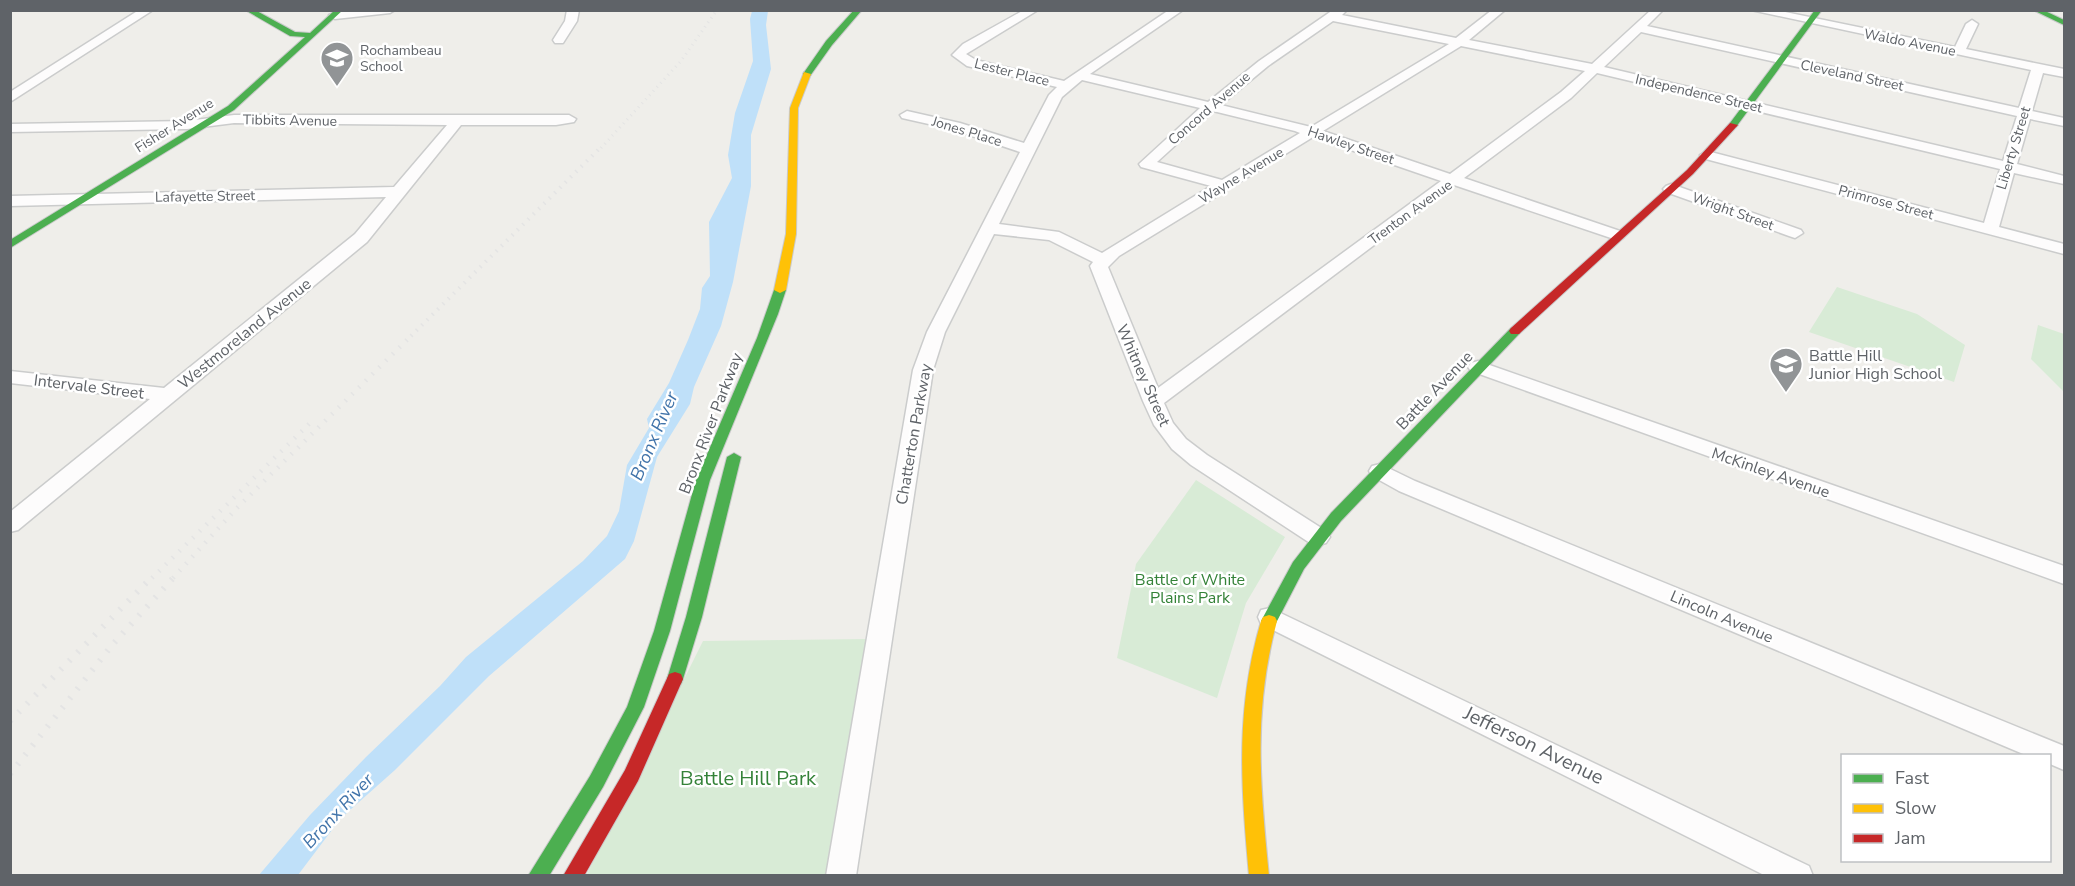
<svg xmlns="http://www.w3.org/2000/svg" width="2075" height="886" font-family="'Nunito Sans',sans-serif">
  <rect width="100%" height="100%" fill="#efeeea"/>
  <!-- green -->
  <path fill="#d8ebd6" d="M 1837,287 L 1917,314 L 1965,345 L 1954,382 L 1809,332 Z
    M 2038,325 L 2064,334 L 2064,392 L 2031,359 Z
    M 1196,480 L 1285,537 L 1246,603 L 1217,698 L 1117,658 L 1136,564 Z
    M 868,639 L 838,817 L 825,875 L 586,876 L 703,641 Z"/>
  <!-- water -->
  <path fill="#bfe0f9" d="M 752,11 L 768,11 L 766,25 L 771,69 L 751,135 L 751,186 L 733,282 L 721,326 L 694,387 L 690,404 L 657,457 L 634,541 L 625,559 L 489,676 L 395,770 L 341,818 L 298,875 L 259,875 L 310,815 L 366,757 L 440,686 L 466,657 L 583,561 L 607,536 L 619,511 L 627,465 L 649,428 L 647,419 L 669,383 L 688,340 L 700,309 L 702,288 L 710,276 L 709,222 L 732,178 L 728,155 L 735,113 L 753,61 L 750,19 Z"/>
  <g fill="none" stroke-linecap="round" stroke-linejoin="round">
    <defs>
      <path id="street" d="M 139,10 L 153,10 L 10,102 L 10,92 Z
        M 346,10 L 395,10 L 390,13 L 335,19 L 329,15 Z
        M 567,10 L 579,10 L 577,21 L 563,43 L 555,43 L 553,40 L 565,21 Z
        M 1024,10 L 1038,10 L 966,54 L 976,60 L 1064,81 L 1169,10 L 1183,10 L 1090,74 L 1208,102 L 1259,61 L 1333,10 L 1347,10 L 1342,15 L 1456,38 L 1492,10 L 1505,10 L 1469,40 L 1592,64 L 1651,10 L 1663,10 L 1647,26 L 2019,108 L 2031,70 L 1751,10 L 1776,10 L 1955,47 L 1966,24 L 1972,20 L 1978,24 L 1966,49 L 2064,69 L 2064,77 L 2043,73 L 2032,111 L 2064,118 L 2064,126 L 2030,119 L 2017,164 L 2064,176 L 2064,184 L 2014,173 L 1999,227 L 2064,244 L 2064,254 L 1702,158 L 1700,155 L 1707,151 L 1984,223 L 2000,169 L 1597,73 L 1571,98 L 1464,178 L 1623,232 L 1625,235 L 1623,238 L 1611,238 L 1454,185 L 1164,403 L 1173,423 L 1186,439 L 1207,455 L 1326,531 L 1330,537 L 1326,543 L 1318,545 L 1310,543 L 1191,465 L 1172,449 L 1154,425 L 1143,401 L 1090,266 L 1093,262 L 1049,240 L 994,234 L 945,332 L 933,370 L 856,876 L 826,876 L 913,370 L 927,332 L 1020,152 L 951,129 L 902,118 L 900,115 L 907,111 L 960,123 L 1024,143 L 1049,95 L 1057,87 L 967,66 L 952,55 L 963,44 ZM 1333,21 L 1449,44 L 1311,127 L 1221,105 L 1268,66 ZM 1641,32 L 2017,116 L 2003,161 L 1604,67 ZM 1461,46 L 1585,71 L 1561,92 L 1450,174 L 1323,131 ZM 1082,80 L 1200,108 L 1139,164 L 1141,167 L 1211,186 L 1102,253 L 1059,232 L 999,224 L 1062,97 ZM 1213,111 L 1295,131 L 1300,133 L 1222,180 L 1157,162 ZM 1313,137 L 1441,181 L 1158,388 L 1108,267 L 1119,256 Z
        M 234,115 L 569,115 L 576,119 L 574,122 L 556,125 L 461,125 L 367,242 L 18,530 L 10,532 L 10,512 L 150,399 L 10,383 L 10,371 L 164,388 L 355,234 L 386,197 L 10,206 L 10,196 L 394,187 L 447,125 L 234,123 L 187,129 L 10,132 L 10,124 L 187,121 Z
        M 1671,184 L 1801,230 L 1803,233 L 1795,238 L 1789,236 L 1666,192 L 1663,189 L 1666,186 Z
        M 1478,361 L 2064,566 L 2064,584 L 1471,371 L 1468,367 L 1471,363 Z
        M 1380,464 L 1415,481 L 2064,746 L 2064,770 L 2050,764 L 2050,756 L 2028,756 L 1399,491 L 1372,476 L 1369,471 L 1372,466 Z
        M 1270,608 L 1809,866 L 1813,876 L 1766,876 L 1261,624 L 1258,617 L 1261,610 Z"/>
      <path id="fast" d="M 245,10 L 255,10 L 295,32 L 310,33 L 335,10 L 343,10 L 234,110 L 10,248 L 10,240 L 228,106 L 305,37 L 290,36 Z
        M 854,10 L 862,10 L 832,45 L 810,76 L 804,76 L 803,74 L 826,41 Z
        M 1815,10 L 1822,10 L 1736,127 L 1730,127 L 1730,123 Z
        M 2033,10 L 2043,10 L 2064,20 L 2064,25 Z
        M 780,287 L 786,290 L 778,314 L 710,480 L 670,631 L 644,707 L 603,787 L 549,876 L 528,876 L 590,776 L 627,707 L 654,631 L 696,480 L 757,338 L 774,290 Z
        M 1515,327 L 1519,328 L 1521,331 L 1519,334 L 1341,521 L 1304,569 L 1275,625 L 1269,627 L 1263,625 L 1261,621 L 1293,562 L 1331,513 L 1511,328 Z
        M 734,453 L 741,457 L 702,617 L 683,679 L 681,684 L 675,686 L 669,684 L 667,679 L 686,617 L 727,457 Z"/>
      <path id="slow" d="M 804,72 L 811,74 L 798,108 L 796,234 L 786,290 L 780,293 L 774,290 L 786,234 L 790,108 Z
        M 1269,615 L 1275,617 L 1277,621 C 1253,710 1260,785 1269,876 L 1249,876 C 1241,785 1235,710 1261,621 L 1263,617 Z"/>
      <path id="jam" d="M 1730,123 L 1738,125 L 1693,174 L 1519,334 L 1511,334 L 1509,331 L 1511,328 L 1687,170 Z
        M 675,672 L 681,674 L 683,679 L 638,781 L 584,876 L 563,876 L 625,770 L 669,674 Z"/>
    </defs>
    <!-- street casing -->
    <use href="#street" stroke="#cbcccc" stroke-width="3"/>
    <!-- fast casing -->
    <use href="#fast" stroke="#cacacb" stroke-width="2"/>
    <!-- slow casing -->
    <use href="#slow" stroke="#cacacb" stroke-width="2"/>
    <!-- jam casing -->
    <use href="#jam" stroke="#cacacb" stroke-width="2"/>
    <!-- street -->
    <use href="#street" fill="#fdfcfc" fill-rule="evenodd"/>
    <!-- fast -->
    <use href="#fast" fill="#4caf50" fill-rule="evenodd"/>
    <!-- slow -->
    <use href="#slow" fill="#ffc107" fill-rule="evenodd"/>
    <!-- jam -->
    <use href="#jam" fill="#c62828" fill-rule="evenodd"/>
    <!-- rail-far3 -->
    <path stroke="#e4e4e4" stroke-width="3" stroke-dasharray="1 4.5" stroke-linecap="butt" d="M 601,148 L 681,61 L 717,10"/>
    <!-- rail-far2 -->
    <path stroke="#e4e4e4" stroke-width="4" stroke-dasharray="1.5 6" stroke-linecap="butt" d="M 411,336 L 602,146"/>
    <!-- rail-far1 -->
    <path stroke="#e4e4e4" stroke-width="4.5" stroke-dasharray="1.5 8" stroke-linecap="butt" d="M 152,578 L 310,423
      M 173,578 L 236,509 L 412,335"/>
    <!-- rail -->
    <path stroke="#e4e4e4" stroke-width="6" stroke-dasharray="2 10" stroke-linecap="butt" d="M 10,721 L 153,576
      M 10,774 L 113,644 L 175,576"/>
  </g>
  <!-- icons -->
  <defs>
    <symbol id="school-pin" viewBox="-11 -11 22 30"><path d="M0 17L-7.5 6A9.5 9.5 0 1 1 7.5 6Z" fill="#919496" stroke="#fff"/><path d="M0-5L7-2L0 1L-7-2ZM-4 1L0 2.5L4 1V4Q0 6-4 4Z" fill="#fff"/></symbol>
  </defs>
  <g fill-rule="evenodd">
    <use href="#school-pin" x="318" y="39" width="38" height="52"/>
    <use href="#school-pin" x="1767" y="345" width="38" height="52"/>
  </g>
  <g text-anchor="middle" stroke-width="5" stroke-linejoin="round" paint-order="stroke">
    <!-- far-street labels -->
    <g font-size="14" fill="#5f6368" stroke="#fff">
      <text transform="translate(1910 42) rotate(11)" y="5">Waldo Avenue</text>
      <text transform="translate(1012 72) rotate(14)" y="5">Lester Place</text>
      <text transform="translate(1852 75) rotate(12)" y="5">Cleveland Street</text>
      <text transform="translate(1699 93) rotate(13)" y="5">Independence Street</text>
      <text transform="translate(1209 108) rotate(-41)" y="5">Concord Avenue</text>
      <text transform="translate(290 120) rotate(1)" y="5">Tibbits Avenue</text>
      <text transform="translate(174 125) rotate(-32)" y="5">Fisher Avenue</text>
      <text transform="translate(967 131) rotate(17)" y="5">Jones Place</text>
      <text transform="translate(1351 145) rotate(19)" y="5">Hawley Street</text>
      <text transform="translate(2013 148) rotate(-73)" y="5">Liberty Street</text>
      <text transform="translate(1241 175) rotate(-31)" y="5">Wayne Avenue</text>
      <text transform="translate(205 196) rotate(-1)" y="5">Lafayette Street</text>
      <text transform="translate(1886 202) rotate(15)" y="5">Primrose Street</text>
      <text transform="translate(1733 211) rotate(20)" y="5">Wright Street</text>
      <text transform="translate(1410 212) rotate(-36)" y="5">Trenton Avenue</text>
    </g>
    <!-- far-poi labels -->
    <g font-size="14" fill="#5f6368" stroke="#fff" text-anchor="start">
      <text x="360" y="55">Rochambeau<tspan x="360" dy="16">School</tspan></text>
    </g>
    <!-- street labels -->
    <g font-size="16" fill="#5f6368" stroke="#fff">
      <text transform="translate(244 333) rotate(-39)" y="6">Westmoreland Avenue</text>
      <text transform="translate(1144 375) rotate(66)" y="6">Whitney Street</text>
      <text transform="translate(89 386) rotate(7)" y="6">Intervale Street</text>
      <text transform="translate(1434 390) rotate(-46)" y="6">Battle Avenue</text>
      <text transform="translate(710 423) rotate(-69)" y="6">Bronx River Parkway</text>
      <text transform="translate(913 434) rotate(-80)" y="6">Chatterton Parkway</text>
      <text transform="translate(1771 472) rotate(19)" y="6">McKinley Avenue</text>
      <text transform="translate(1722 616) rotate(23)" y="6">Lincoln Avenue</text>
    </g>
    <!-- poi labels -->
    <g font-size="16" fill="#5f6368" stroke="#fff" text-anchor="start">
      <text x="1809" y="361">Battle Hill<tspan x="1809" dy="18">Junior High School</tspan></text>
    </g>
    <!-- park labels -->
    <g font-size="16" fill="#348238" stroke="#fff">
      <text x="1190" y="585">Battle of White<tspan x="1190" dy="18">Plains Park</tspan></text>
    </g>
    <!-- water labels -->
    <g font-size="18" font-style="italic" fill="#4174aa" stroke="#fff">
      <text transform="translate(654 436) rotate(-67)" y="6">Bronx River</text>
      <text transform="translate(338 811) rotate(-47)" y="6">Bronx River</text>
    </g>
    <!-- near-street labels -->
    <g font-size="20" fill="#5f6368" stroke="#fff">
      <text transform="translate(1534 745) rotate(26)" y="7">Jefferson Avenue</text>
    </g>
    <!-- near-park labels -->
    <g font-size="20" fill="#348238" stroke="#fff">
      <text x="748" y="785">Battle Hill Park</text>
    </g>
  </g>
  <!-- border -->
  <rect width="2075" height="886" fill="none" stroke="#5f6368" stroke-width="24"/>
  <!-- legend -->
  <rect x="1841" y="754" width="210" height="108" fill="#ffffff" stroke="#bfc1c3" stroke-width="1.5"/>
  <rect x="1853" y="774" width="30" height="9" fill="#4caf50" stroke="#bfc1c3" stroke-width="1.5"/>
  <text x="1895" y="784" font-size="18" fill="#5f6368">Fast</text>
  <rect x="1853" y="804" width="30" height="9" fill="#ffc107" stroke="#bfc1c3" stroke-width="1.5"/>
  <text x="1895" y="814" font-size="18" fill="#5f6368">Slow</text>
  <rect x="1853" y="834" width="30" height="9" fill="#c62828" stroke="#bfc1c3" stroke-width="1.5"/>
  <text x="1895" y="844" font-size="18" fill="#5f6368">Jam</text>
</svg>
